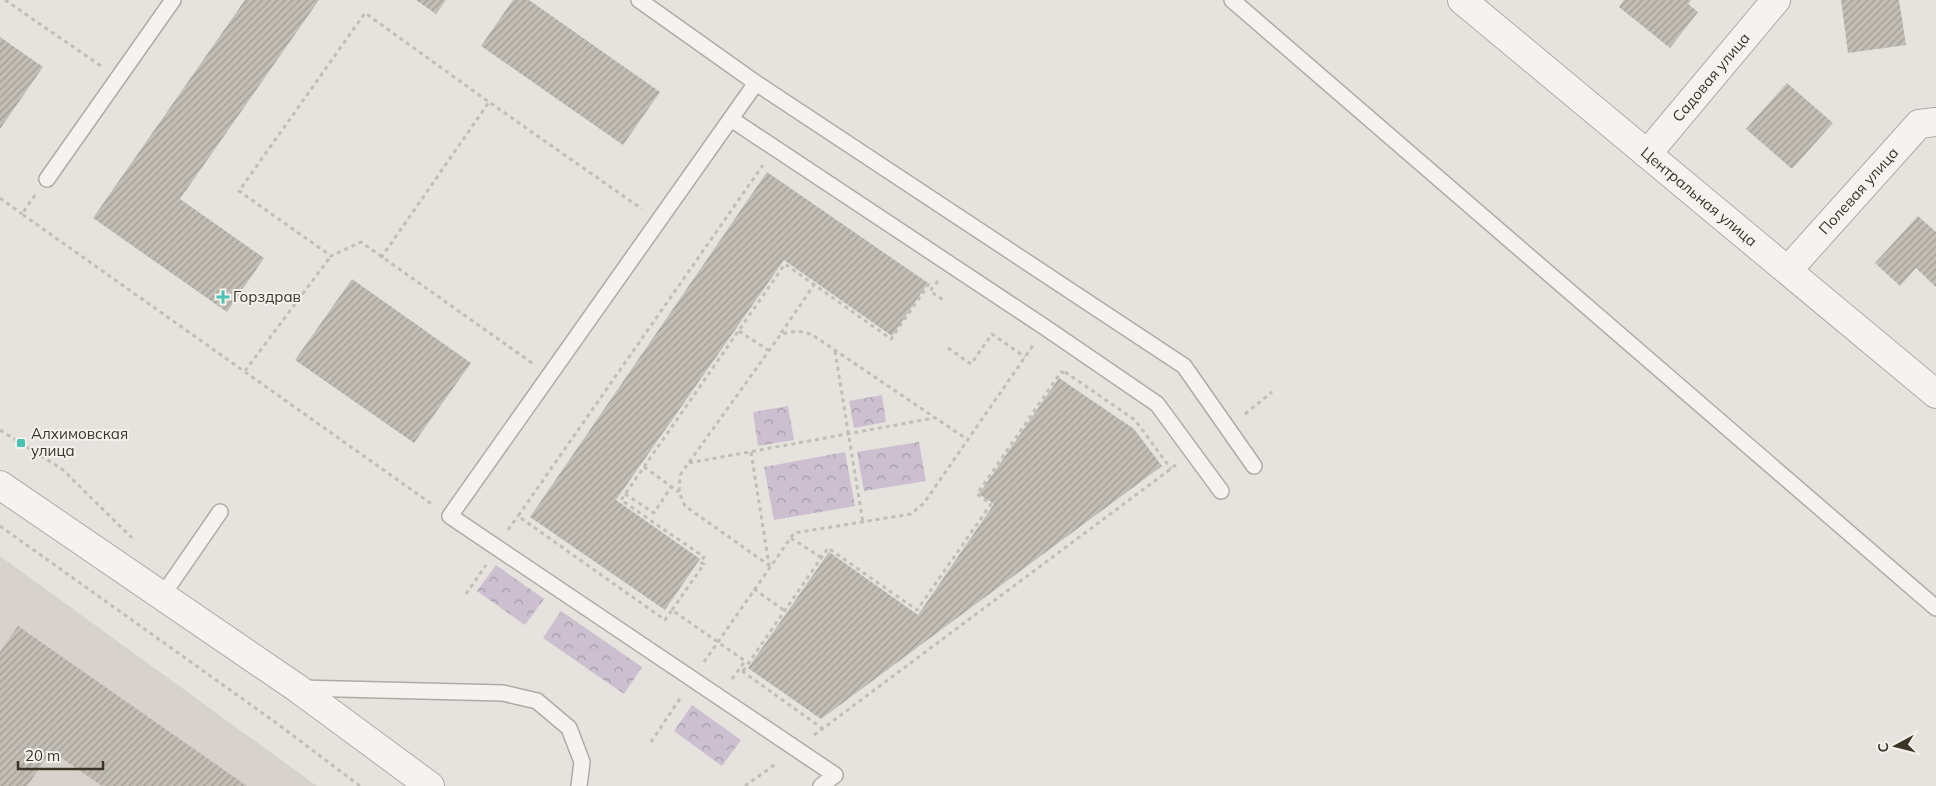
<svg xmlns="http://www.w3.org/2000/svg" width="1936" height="786" font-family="Mulish,sans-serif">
  <defs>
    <pattern id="forest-crowns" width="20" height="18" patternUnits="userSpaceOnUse" patternTransform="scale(1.25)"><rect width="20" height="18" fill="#ccbfcf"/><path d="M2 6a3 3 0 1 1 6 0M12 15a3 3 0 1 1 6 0" fill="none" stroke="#a79ca8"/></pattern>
    <pattern id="building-hatch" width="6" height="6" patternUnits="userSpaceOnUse" patternTransform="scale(1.25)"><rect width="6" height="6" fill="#c2beb5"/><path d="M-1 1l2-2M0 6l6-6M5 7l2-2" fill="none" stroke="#9f9b93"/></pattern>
  </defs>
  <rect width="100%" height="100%" fill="#e6e3de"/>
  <!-- built -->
  <path fill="#d7d3cc" d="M 0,556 L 317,786 L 0,786 Z"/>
  <!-- forest -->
  <path fill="url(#forest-crowns)" d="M 882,395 L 886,422 L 854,428 L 849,401 Z
    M 788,406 L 794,440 L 758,446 L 753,412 Z
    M 919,442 L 926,481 L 864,491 L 857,452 Z
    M 845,452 L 855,506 L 774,520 L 764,467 Z
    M 496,565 L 544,599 L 525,625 L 477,591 Z
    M 561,611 L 642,667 L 624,694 L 543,638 Z
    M 692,705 L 741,740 L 722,766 L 674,731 Z"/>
  <!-- building -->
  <path fill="url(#building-hatch)" d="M 245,0 L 319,0 L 180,199 L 264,258 L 227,312 L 93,218 Z
    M 416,0 L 446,0 L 436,14 Z
    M 513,0 L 529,0 L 660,92 L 623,145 L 481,46 Z
    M 1624,0 L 1691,0 L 1688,4 L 1698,12 L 1670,48 L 1619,7 Z
    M 1841,0 L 1899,0 L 1906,45 L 1848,53 Z
    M 0,37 L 43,67 L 0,129 Z
    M 1787,83 L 1833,123 L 1792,169 L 1746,129 Z
    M 767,172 L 928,283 L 892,336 L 784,260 L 616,500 L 700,559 L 665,610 L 530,517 Z
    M 1918,216 L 1936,232 L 1936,287 L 1916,268 L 1900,286 L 1875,263 Z
    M 352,279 L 471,363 L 414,443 L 295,360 Z
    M 1059,378 L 1134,429 L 1162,466 L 821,719 L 748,668 L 829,552 L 918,615 L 994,504 L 979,494 Z
    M 18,626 L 247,786 L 102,786 L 51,751 L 27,786 L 0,786 L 0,652 Z"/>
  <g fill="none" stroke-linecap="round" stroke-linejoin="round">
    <defs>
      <path id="service" d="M 639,0 L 756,83 L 450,516 L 835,775 L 821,786
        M 1232,0 L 1936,608
        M 756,83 L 1184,366 L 1254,466
        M 731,119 L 1046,328 L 1157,404 L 1221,491
        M 47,179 L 173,0
        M 162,596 L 220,512
        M 300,688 L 503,693 L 537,701 L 569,728 L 582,762 L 579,786"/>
      <g id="minor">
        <path id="s1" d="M 1462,0 L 1936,394"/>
        <path id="s2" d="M 1647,154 L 1776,0"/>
        <path id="s3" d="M 1788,270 L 1919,124 L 1936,122"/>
        <path d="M 0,485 L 297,688 L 430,786"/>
      </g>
    </defs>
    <!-- service casing -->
    <use href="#service" stroke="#afaba4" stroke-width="18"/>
    <!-- minor casing -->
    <use href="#minor" stroke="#afaba4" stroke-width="30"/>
    <!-- path -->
    <path stroke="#c1beb8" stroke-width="3" stroke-dasharray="4 4" stroke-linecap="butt" d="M 5,0 L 101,66
      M 35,195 L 22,214 L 433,505
      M 0,198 L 22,214
      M 381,258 L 489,102
      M 938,281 L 930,291 L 946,302
      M 739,331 L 768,350
      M 781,333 L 814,285
      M 948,348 L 971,364 L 992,334 L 1025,357
      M 835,351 L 863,523
      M 532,363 L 361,242 L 331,256 L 239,191 L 365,13 L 489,102 L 642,209
      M 245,371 L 331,256
      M 1065,372 L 1135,420 L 1171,469
      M 1245,414 L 1272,392
      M 0,430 L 62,469 L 132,538
      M 751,452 L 769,565
      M 689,463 L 934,418
      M 644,467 L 679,492
      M 625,494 L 654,513 L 671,487
      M 0,526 L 275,722 L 360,786
      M 508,530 L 518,516
      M 791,538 L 822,558
      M 770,566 L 685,506 L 679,492 L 680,475 L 781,334 L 798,331 L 811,334 L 968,440
      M 754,589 L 785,611
      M 466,594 L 486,565
      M 672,610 L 704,564 L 700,562 L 704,557 L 621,500 L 785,264 L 891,339 L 931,281
      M 704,662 L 794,533 L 911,514 L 924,503 L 1034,344
      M 742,671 L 823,729
      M 743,671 L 828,548 L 917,610 L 991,504 L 977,494 L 1061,372 L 1064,373
      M 732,679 L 745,661 L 672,610 L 665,620 L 518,516 L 763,165
      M 814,735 L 1176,465
      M 651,742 L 681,697
      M 745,786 L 777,763"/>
    <!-- service -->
    <use href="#service" stroke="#f5f3f0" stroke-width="15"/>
    <!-- minor -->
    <use href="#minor" stroke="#f5f3f0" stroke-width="28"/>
  </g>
  <!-- markers -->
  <g fill="#4bc2b4" stroke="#f4f1ed" stroke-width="2">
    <path d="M220.5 289.5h5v5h5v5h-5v5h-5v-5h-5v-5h5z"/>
    <rect x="16" y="438" width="10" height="10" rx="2.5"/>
  </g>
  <g text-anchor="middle" stroke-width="4" stroke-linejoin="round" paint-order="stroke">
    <!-- street labels -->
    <g font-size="15" fill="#3b3528" stroke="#f4f1ed">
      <text dy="5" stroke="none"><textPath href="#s2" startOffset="100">Садовая улица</textPath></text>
      <text dy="5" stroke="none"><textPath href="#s3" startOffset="106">Полевая улица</textPath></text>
      <text dy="5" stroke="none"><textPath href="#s1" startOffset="308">Центральная улица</textPath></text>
    </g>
    <!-- poi labels -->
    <g font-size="15" fill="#3b3528" stroke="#f4f1ed" text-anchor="start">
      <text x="233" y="302">Горздрав</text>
      <text x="31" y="439">Алхимовская<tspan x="31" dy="17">улица</tspan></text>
    </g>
  </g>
  <!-- north arrow -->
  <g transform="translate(1896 746) rotate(263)" stroke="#f4f1ed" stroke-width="4" paint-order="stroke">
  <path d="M0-4L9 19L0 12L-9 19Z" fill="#3b3528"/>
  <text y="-8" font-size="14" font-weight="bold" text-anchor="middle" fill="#3b3528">С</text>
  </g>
  <!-- scale -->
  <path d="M18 761v8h85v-8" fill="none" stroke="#3b3528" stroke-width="2.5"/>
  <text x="25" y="761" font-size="15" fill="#3b3528" stroke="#f4f1ed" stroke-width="4" paint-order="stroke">20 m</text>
</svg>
